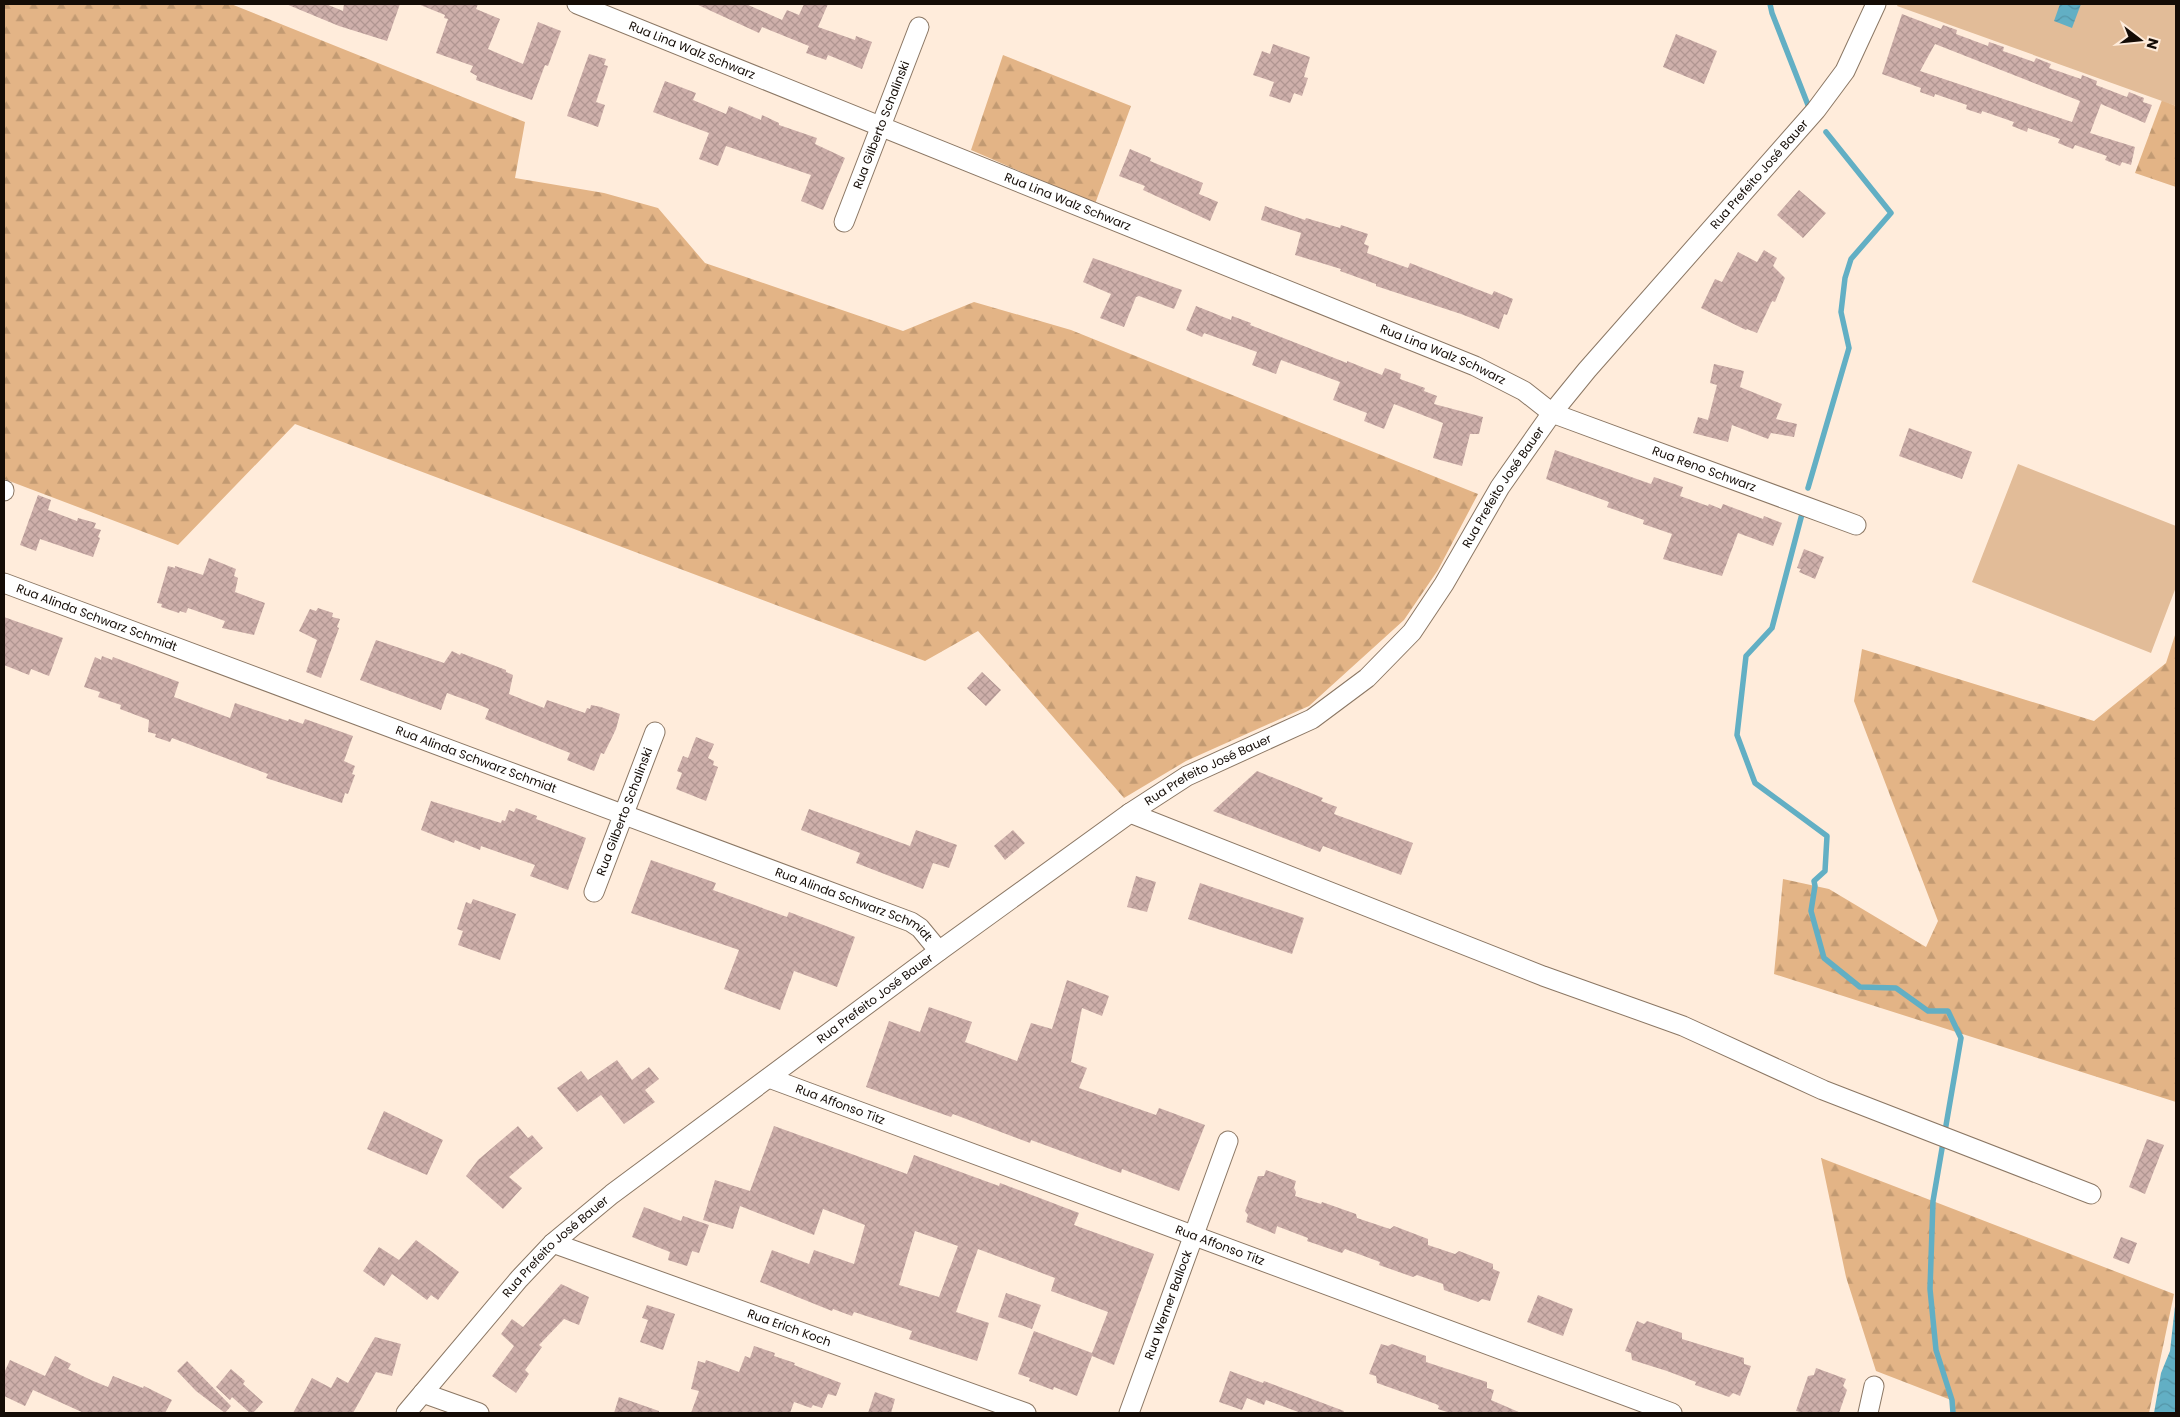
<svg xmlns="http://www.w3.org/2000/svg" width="2180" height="1417" font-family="Poppins,sans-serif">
  <defs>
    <pattern id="forest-firs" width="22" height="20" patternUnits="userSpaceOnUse" patternTransform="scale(1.25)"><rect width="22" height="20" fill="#e3b486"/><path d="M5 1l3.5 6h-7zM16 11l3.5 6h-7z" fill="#c29a72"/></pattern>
    <pattern id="water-waves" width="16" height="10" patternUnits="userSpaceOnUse" patternTransform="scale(1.25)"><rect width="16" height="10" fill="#62afc4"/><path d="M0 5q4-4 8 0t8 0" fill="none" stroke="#5495a7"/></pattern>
    <pattern id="building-cross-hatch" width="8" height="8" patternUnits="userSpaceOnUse" patternTransform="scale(1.25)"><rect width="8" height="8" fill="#ceafaa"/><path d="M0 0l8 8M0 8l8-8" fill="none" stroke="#b09591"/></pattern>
  </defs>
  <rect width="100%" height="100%" fill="#ffecdb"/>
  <!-- forest -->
  <path fill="url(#forest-firs)" d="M 4,4 L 231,4 L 525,122 L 515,178 L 604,193 L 658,208 L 705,263 L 903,331 L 974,302 L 1071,330 L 1478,494 L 1438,570 L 1404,620 L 1309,706 L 1186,761 L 1124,798 L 978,631 L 925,661 L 295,424 L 178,545 L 4,479 Z
    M 1003,55 L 1131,106 L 1095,204 L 971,150 Z
    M 2162,100 L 2176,106 L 2176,187 L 2135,173 Z
    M 2176,632 L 2176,1102 L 1774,974 L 1783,879 L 1829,889 L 1926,947 L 1938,921 L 1854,701 L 1862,649 L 2094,721 L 2166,663 Z
    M 1821,1158 L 2174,1294 L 2149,1413 L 1953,1413 L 1951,1400 L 1876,1371 L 1846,1277 Z"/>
  <!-- garden -->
  <path fill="#e2bc98" d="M 1898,4 L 2176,4 L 2176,106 L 1897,6 Z
    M 2018,464 L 2176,526 L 2176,587 L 2151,653 L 1972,582 Z"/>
  <!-- water -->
  <path fill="url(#water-waves)" d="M 2060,4 L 2081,4 L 2072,28 L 2054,21 Z
    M 2176,1297 L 2176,1413 L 2154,1413 L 2161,1373 L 2170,1351 Z"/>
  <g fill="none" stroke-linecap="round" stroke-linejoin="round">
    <!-- stream -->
    <path stroke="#62afc4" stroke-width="5.5" d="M 1770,4 L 1772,13 L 1808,105
      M 1808,488 L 1849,348 L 1841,312 L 1845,278 L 1851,259 L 1891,213 L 1826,132
      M 1802,514 L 1772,628 L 1746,656 L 1737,735 L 1755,783 L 1827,836 L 1825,871 L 1814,881 L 1815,886 L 1811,911 L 1824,958 L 1860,987 L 1896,988 L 1928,1011 L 1948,1011 L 1961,1038 L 1933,1201 L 1930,1289 L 1936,1350 L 1952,1400 L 1953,1413"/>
  </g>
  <!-- building -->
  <path fill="url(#building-cross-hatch)" fill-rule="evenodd" d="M 286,4 L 326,4 L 343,11 L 344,4 L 400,4 L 387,41 L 339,26 Z
    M 418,4 L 478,4 L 476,9 L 500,19 L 488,49 L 523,64 L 538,22 L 561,31 L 548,66 L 545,65 L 532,100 L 476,80 L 477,76 L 470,72 L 473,66 L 436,53 L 448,19 L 444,18 L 445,15 Z
    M 696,4 L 746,4 L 782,20 L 787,10 L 799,15 L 804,4 L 828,4 L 818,27 L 855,40 L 856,36 L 872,42 L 862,69 L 828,55 L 826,60 L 806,53 L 809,46 L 762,27 L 759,33 Z
    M 1902,14 L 1941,29 L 1943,25 L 1957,30 L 1956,34 L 1988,46 L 1989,42 L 2004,47 L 2003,51 L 2034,62 L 2036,58 L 2051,64 L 2049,68 L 2081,79 L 2082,75 L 2097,81 L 2096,85 L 2127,97 L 2129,92 L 2144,98 L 2143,102 L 2152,105 L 2145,123 L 2101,104 L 2090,133 L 2135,147 L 2131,165 L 2122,162 L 2120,166 L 2105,160 L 2107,156 L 2075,145 L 2073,149 L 2058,143 L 2060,139 L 2028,128 L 2027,132 L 2012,126 L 2014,122 L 1982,111 L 1981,114 L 1966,109 L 1967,105 L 1935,94 L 1934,97 L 1920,92 L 1921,88 L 1882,74 ZM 1935,44 L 2080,101 L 2072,122 L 1920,71 Z
    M 1676,34 L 1717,51 L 1704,84 L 1663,67 Z
    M 1273,44 L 1310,57 L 1304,77 L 1308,78 L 1302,96 L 1294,93 L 1290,103 L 1269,96 L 1274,82 L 1253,75 L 1262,51 L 1270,54 Z
    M 589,54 L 606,59 L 604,65 L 608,66 L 596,102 L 605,105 L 598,127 L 567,116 Z
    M 665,81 L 696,93 L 693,100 L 726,114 L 729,106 L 761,120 L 762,115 L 779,123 L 779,125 L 817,138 L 815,144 L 845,158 L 823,210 L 801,201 L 811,175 L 726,146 L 718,166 L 699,159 L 709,133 L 653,112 Z
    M 1130,149 L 1151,158 L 1150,161 L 1203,183 L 1199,194 L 1218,202 L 1210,221 L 1143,190 L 1145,186 L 1119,176 Z
    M 1799,190 L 1826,213 L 1803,238 L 1777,215 Z
    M 1265,206 L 1305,220 L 1306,218 L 1340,228 L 1341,225 L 1368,234 L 1364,244 L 1369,246 L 1367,253 L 1408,268 L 1410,263 L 1492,295 L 1494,291 L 1513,299 L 1507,315 L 1504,314 L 1499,329 L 1461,314 L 1376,286 L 1376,284 L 1340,271 L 1341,269 L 1295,255 L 1301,233 L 1261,220 Z
    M 1764,250 L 1777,258 L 1773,266 L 1785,278 L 1775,302 L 1772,301 L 1757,333 L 1747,329 L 1746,330 L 1701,308 L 1715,279 L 1722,282 L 1738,252 L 1757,262 Z
    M 1093,258 L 1182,290 L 1174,309 L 1139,296 L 1136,297 L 1124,327 L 1100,318 L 1111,294 L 1083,282 Z
    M 1196,306 L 1231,320 L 1232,316 L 1251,323 L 1250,325 L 1347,363 L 1347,361 L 1382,375 L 1385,368 L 1401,374 L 1400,379 L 1425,388 L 1424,391 L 1437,396 L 1434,404 L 1483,417 L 1479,434 L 1470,434 L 1462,466 L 1433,458 L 1443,423 L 1394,404 L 1384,429 L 1364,421 L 1367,413 L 1333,400 L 1340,382 L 1281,360 L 1276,374 L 1252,365 L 1257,352 L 1204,333 L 1202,337 L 1186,330 Z
    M 1714,364 L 1744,371 L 1740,387 L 1782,404 L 1776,419 L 1797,424 L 1794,437 L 1771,433 L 1768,439 L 1732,425 L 1728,442 L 1693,433 L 1698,417 L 1708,420 L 1717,385 L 1710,383 Z
    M 1909,428 L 1972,452 L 1962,479 L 1899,456 Z
    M 1555,450 L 1651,484 L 1654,477 L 1683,487 L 1680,496 L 1708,506 L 1709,504 L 1721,509 L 1723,504 L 1763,519 L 1764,516 L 1782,523 L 1773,546 L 1738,533 L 1722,576 L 1663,559 L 1672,534 L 1643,524 L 1644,520 L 1607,507 L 1609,502 L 1546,479 Z
    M 38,495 L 51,500 L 48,510 L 77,521 L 78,518 L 96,523 L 94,528 L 101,530 L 98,537 L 100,538 L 93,557 L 40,539 L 36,551 L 20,545 Z
    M 1804,549 L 1824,557 L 1815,579 L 1799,572 L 1801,569 L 1797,568 Z
    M 209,558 L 236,569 L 234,576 L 238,578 L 235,592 L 265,603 L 254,635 L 222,628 L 225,621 L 188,608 L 186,613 L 180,611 L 179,613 L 161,607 L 162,604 L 157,603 L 168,566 L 175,568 L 175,566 L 203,575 Z
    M 318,608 L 333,613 L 332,617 L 340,619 L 337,627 L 339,628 L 321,678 L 306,672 L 317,640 L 299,631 L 310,609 L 316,611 Z
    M 4,617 L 63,638 L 49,676 L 31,669 L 29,675 L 4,665 Z
    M 376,640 L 444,663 L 452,651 L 460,655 L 461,653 L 506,670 L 506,672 L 513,675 L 509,694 L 544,708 L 547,700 L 585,713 L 587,708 L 590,709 L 591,705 L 601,707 L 620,714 L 616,729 L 604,754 L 601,753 L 594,771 L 567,760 L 570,753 L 485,719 L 489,709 L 477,704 L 447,693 L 441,710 L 360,680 Z
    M 102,656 L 112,660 L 113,657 L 179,682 L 174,697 L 230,718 L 235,703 L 288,721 L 289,719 L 303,724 L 305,719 L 353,736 L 344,761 L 355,766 L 352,774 L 355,775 L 348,794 L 345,793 L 342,803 L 266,778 L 268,774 L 172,738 L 170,742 L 155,737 L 156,734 L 148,732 L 149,720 L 120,709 L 121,705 L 98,697 L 100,692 L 84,687 L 95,657 L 101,660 Z
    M 982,672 L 1001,690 L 986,706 L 967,688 Z
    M 696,737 L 714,744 L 708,758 L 714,761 L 713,765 L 718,767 L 706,801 L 676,789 L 682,773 L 677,771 L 683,756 L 688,758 Z
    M 1257,771 L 1323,798 L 1321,801 L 1337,807 L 1334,814 L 1413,843 L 1401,875 L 1323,846 L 1320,852 L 1213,811 Z
    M 431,801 L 501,823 L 502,820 L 505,821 L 509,810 L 514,812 L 516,808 L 537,816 L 536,819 L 586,838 L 568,890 L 530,876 L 535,865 L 481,846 L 480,850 L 455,840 L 454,843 L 421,830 Z
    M 809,809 L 910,846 L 916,830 L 957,845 L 949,868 L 933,863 L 923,889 L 856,863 L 860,853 L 801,830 Z
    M 1013,830 L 1025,843 L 1005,860 L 994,846 Z
    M 651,860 L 716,883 L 713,890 L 787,917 L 789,912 L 855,937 L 837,987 L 794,971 L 780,1010 L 724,989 L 739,950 L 631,913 Z
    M 1136,876 L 1156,882 L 1147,912 L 1127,907 Z
    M 1200,883 L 1304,918 L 1292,954 L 1188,919 Z
    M 473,899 L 516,914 L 500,960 L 458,945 L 463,931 L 457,929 L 466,902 L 471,904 Z
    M 1067,980 L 1109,996 L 1102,1016 L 1082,1008 L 1071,1062 L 1087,1068 L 1079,1088 L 1156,1115 L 1159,1108 L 1205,1125 L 1179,1191 L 1122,1169 L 1121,1173 L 1031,1140 L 1030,1143 L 953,1114 L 951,1117 L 866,1087 L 889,1021 L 920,1032 L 929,1007 L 972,1022 L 965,1042 L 1017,1061 L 1031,1023 L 1052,1029 Z
    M 617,1060 L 632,1080 L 649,1067 L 659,1079 L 645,1090 L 655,1102 L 624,1124 L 601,1095 L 577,1112 L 557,1088 L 581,1071 L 588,1080 Z
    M 384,1111 L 443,1140 L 427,1175 L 367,1149 Z
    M 518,1126 L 528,1138 L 532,1135 L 543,1148 L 509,1177 L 522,1188 L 503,1209 L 466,1176 L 478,1160 Z
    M 774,1126 L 907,1174 L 914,1155 L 999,1186 L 1000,1183 L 1079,1213 L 1074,1225 L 1154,1254 L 1114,1365 L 1092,1356 L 1077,1396 L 1054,1387 L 1053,1390 L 1029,1381 L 1030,1378 L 1018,1374 L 1034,1331 L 1092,1353 L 1108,1312 L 1051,1291 L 1055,1278 L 978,1249 L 956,1312 L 989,1323 L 977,1361 L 909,1339 L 912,1331 L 854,1312 L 852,1316 L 833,1309 L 832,1311 L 760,1282 L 772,1250 L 809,1264 L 814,1250 L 854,1264 L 865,1225 L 823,1209 L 814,1235 L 740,1206 L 733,1229 L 703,1220 L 715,1180 L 750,1191 ZM 915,1231 L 958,1246 L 939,1297 L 899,1285 Z
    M 2147,1139 L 2164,1145 L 2145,1194 L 2129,1187 Z
    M 1266,1170 L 1296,1181 L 1294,1188 L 1296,1192 L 1295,1196 L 1321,1204 L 1322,1202 L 1356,1214 L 1357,1218 L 1390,1229 L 1394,1226 L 1428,1239 L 1428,1245 L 1455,1254 L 1459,1251 L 1493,1264 L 1493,1269 L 1500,1272 L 1490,1301 L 1482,1299 L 1478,1302 L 1444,1290 L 1443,1284 L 1417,1275 L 1413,1277 L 1379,1265 L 1380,1262 L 1345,1249 L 1342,1253 L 1307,1241 L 1308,1238 L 1279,1227 L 1277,1226 L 1275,1234 L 1246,1222 L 1248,1215 L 1245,1211 L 1258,1176 L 1264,1176 Z
    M 644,1207 L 681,1221 L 683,1216 L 709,1225 L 699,1253 L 692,1251 L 687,1266 L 668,1260 L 670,1252 L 632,1237 Z
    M 2121,1237 L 2137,1243 L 2129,1264 L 2113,1258 Z
    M 416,1240 L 459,1272 L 438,1300 L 431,1295 L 427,1300 L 392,1274 L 384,1286 L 363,1271 L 379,1247 L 399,1260 Z
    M 561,1284 L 589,1297 L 579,1325 L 564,1319 L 539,1345 L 542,1347 L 525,1370 L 529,1374 L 516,1393 L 492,1376 L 514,1346 L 501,1334 L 512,1319 L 523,1327 Z
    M 1006,1293 L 1041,1305 L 1032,1329 L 998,1317 Z
    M 1538,1295 L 1573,1309 L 1563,1336 L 1527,1322 Z
    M 647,1305 L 675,1314 L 663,1350 L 640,1342 L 648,1320 L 642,1318 Z
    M 1637,1321 L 1644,1324 L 1647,1321 L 1682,1333 L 1682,1339 L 1744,1358 L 1744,1364 L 1751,1366 L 1740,1396 L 1733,1393 L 1729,1397 L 1695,1385 L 1696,1382 L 1667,1371 L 1632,1360 L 1631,1353 L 1625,1351 Z
    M 375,1337 L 401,1344 L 392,1376 L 376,1372 L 353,1413 L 293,1413 L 312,1378 L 331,1388 L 337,1377 L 348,1383 Z
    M 1381,1344 L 1388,1346 L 1392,1344 L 1426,1356 L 1426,1362 L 1487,1382 L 1487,1388 L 1494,1390 L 1491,1400 L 1521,1413 L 1450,1413 L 1438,1409 L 1439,1406 L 1436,1404 L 1377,1383 L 1376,1376 L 1369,1374 Z
    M 754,1346 L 775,1353 L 774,1356 L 795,1363 L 794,1365 L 841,1383 L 836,1396 L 828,1394 L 822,1408 L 813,1405 L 811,1408 L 794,1402 L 790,1413 L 691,1413 L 699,1391 L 691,1389 L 698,1361 L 705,1363 L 706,1360 L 739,1372 L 745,1356 L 750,1358 Z
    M 55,1356 L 71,1364 L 68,1369 L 91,1380 L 108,1387 L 113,1376 L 143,1388 L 144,1386 L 172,1400 L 165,1413 L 84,1413 L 33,1390 L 25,1406 L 4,1396 L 4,1373 L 10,1360 L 45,1376 Z
    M 187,1361 L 231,1406 L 225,1413 L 196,1391 L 177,1371 Z
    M 1816,1368 L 1846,1379 L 1843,1386 L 1847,1390 L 1839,1413 L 1805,1413 L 1796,1411 L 1808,1376 L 1814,1375 Z
    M 231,1369 L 245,1381 L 243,1384 L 263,1402 L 253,1413 L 250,1413 L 232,1397 L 230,1400 L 216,1387 Z
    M 1230,1371 L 1263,1383 L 1264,1381 L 1344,1411 L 1343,1413 L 1301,1413 L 1266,1400 L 1264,1405 L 1247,1398 L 1242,1410 L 1219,1402 Z
    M 875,1392 L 895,1399 L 891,1413 L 868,1413 Z
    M 619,1397 L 659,1411 L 659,1413 L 614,1413 Z"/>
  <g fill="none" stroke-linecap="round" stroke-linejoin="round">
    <defs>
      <g id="minor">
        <path id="s1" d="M 577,4 L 1475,366 L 1524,391 L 1552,413 L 1856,525"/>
        <path id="s2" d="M 844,222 L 919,27"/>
        <path d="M 4,491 L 4,490"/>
        <path id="s3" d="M 4,583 L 911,922 L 920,928 L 939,951"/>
        <path d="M 1130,813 L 1543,976 L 1683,1026 L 1823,1090 L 2091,1194"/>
        <path id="s4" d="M 594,892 L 655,732"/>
        <path id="s5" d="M 769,1078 L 1672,1413"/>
        <path id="s6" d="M 553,1243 L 1026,1413"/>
        <path d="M 423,1393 L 479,1413"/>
        <path id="s7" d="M 406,1413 L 519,1279 L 553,1243 L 612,1194 L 939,951 L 1130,813 L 1187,776 L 1312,719 L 1367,678 L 1412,632 L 1444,584 L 1500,487 L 1552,413 L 1587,370 L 1816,110 L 1845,71 L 1876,4"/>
        <path id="s8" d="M 1129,1413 L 1228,1141"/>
        <path d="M 1868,1413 L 1874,1386"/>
      </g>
    </defs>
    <!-- minor casing -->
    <use href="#minor" stroke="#8b7764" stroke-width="21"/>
    <!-- minor -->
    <use href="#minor" stroke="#fff" stroke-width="19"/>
  </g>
  <g text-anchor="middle" stroke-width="4" stroke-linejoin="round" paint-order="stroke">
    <!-- street labels -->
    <g font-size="12" fill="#140c06" stroke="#ffecdb">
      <text dy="4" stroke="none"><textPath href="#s1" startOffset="124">Rua Lina Walz Schwarz</textPath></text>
      <text dy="4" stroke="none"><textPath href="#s2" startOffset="104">Rua Gilberto Schalinski</textPath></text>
      <text dy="4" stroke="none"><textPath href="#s7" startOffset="1859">Rua Prefeito José Bauer</textPath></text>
      <text dy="4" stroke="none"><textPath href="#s1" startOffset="529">Rua Lina Walz Schwarz</textPath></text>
      <text dy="4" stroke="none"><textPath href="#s1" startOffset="934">Rua Lina Walz Schwarz</textPath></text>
      <text dy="4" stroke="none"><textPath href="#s1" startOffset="1221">Rua Reno Schwarz</textPath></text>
      <text dy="4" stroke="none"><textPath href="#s7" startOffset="1454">Rua Prefeito José Bauer</textPath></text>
      <text dy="4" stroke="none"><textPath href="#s3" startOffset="99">Rua Alinda Schwarz Schmidt</textPath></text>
      <text dy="4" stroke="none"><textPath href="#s3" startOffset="504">Rua Alinda Schwarz Schmidt</textPath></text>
      <text dy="4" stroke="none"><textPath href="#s7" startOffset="1034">Rua Prefeito José Bauer</textPath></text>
      <text dy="4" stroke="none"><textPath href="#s4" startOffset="86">Rua Gilberto Schalinski</textPath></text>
      <text dy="4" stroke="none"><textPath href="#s3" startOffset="909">Rua Alinda Schwarz Schmidt</textPath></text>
      <text dy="4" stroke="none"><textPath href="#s7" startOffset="629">Rua Prefeito José Bauer</textPath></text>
      <text dy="4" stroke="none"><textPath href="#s5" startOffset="76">Rua Affonso Titz</textPath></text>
      <text dy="4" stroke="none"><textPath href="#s5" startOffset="481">Rua Affonso Titz</textPath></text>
      <text dy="4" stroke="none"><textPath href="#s7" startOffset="224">Rua Prefeito José Bauer</textPath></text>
      <text dy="4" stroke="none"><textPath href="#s8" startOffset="115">Rua Werner Ballock</textPath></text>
      <text dy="4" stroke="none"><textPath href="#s6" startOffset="251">Rua Erich Koch</textPath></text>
    </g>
  </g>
  <!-- border -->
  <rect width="2180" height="1417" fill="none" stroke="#140c06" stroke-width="10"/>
  <!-- north arrow -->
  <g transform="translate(2140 40) rotate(106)" stroke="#ffecdb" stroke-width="4" paint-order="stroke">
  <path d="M0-4L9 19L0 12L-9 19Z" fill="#140c06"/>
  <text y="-8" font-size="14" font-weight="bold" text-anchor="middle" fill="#140c06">N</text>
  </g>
</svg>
